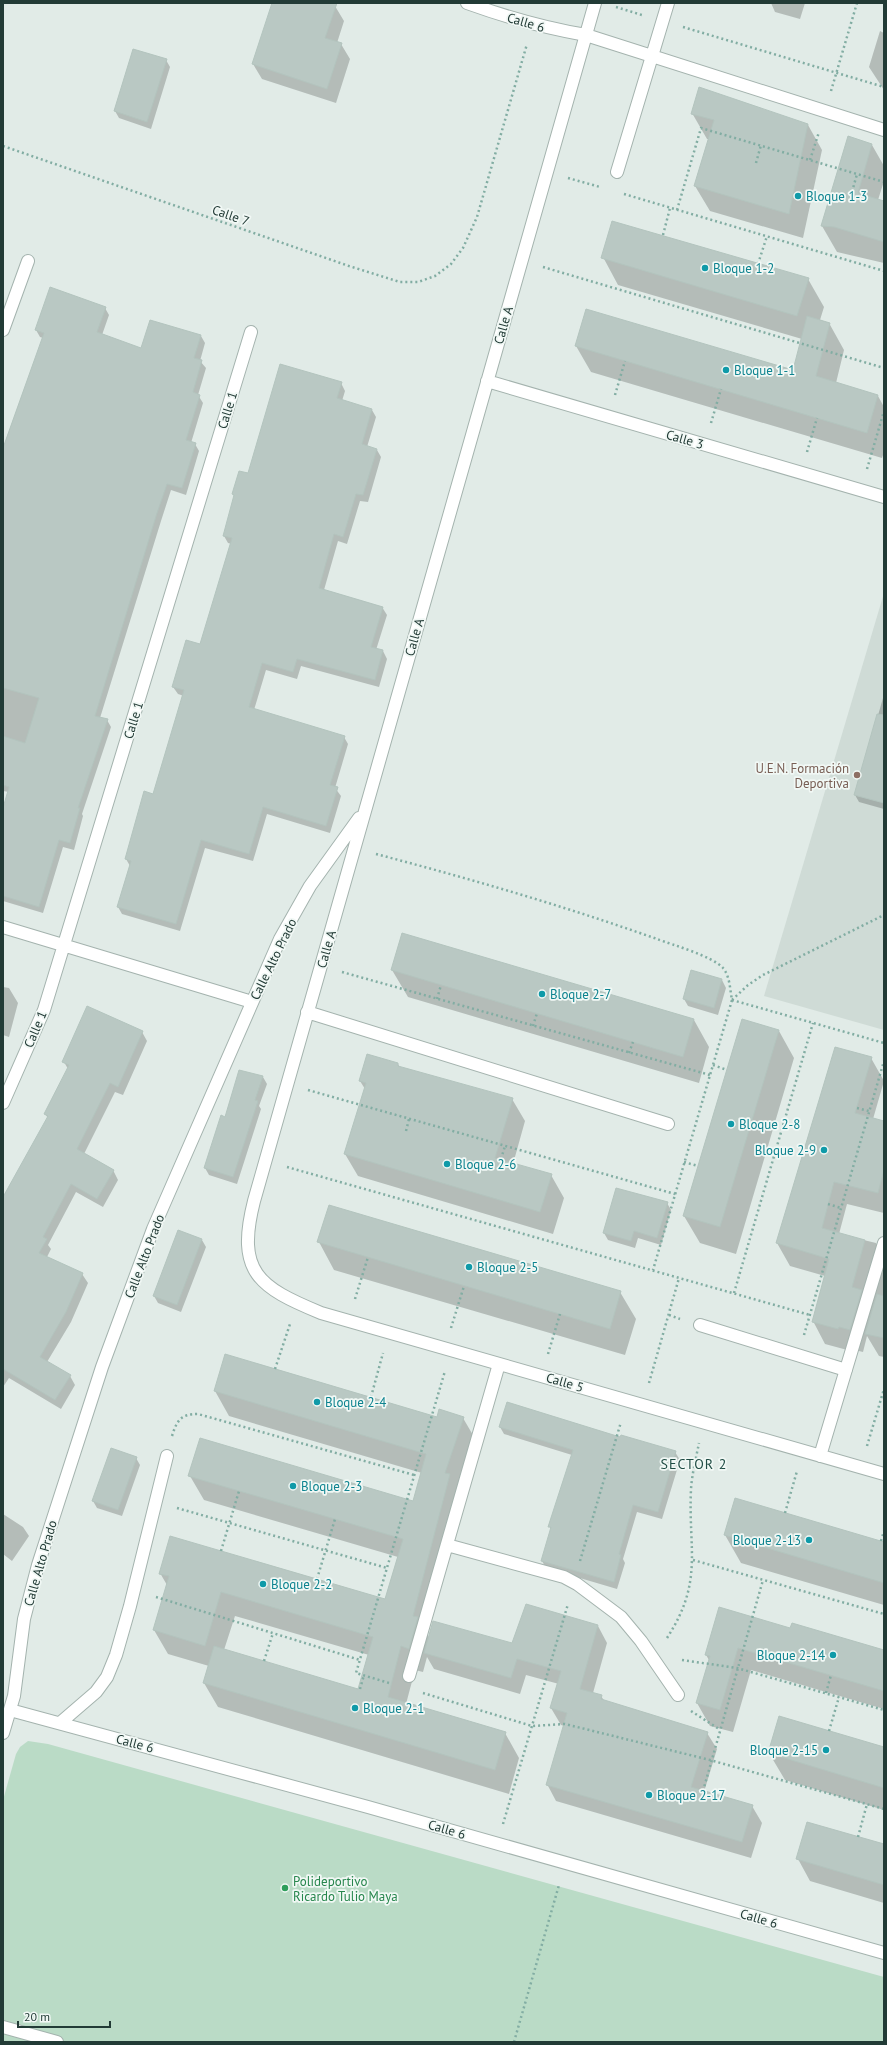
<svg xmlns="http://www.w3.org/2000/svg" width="887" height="2045" font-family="'PT Sans',sans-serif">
  <rect width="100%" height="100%" fill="#e1ebe7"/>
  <!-- built -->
  <path fill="#cfdbd6" d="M 884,593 L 884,1030 L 764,996 Z"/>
  <!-- green -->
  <path fill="#badbc6" d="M 28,1741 L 48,1744 L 884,1977 L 884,2042 L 3,2042 L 3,1800 L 16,1754 L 20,1747 Z"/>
  <!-- shadow -->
  <path fill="#0003" fill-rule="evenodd" d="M 273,3 L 326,3 L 335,6 L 344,21 L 337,43 L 341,44 L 350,59 L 336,103 L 262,79 L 253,64 Z
    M 771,3 L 805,3 L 800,19 L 775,12 Z
    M 880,31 L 884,33 L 884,90 L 869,67 Z
    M 166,60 L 170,67 L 151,129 L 119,118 L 115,111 Z
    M 692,113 L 808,125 L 822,150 L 803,238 L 710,211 L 695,186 L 709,139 L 707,139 Z
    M 872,145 L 884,166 L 884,181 L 878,200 L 884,202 L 884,263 L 837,252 L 822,226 Z
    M 603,257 L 808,279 L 824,307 L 820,320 L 829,323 L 844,350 L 836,383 L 878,396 L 884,407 L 884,452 L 882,458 L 591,372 L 576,346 L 794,371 L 802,339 L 618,285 Z
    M 105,308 L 109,315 L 102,335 L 142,349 L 201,336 L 205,343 L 200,361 L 206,368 L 198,395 L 203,403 L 191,443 L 195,444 L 199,451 L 186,495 L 171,490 L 161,521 L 100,718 L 107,720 L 111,727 L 82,814 L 83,816 L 74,850 L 63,847 L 43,913 L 3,901 L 3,812 L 9,792 L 3,791 L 3,448 L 43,338 L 40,337 L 36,330 Z
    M 341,383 L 345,391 L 342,401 L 372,410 L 376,417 L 367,447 L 377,450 L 381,457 L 368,502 L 360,501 L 347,544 L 338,541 L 324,590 L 382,607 L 387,615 L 376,650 L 383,651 L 387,659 L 379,687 L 301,666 L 297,679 L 266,670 L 254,710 L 344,737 L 348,744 L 335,788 L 341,796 L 330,833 L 267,814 L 253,861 L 205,848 L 180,931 L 122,914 L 118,907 L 130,866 L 126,859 L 154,795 L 184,696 L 178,694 L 173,687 L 201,646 L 232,544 L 228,543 L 224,536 L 235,497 L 233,494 L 248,475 Z
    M 883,698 L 884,699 L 884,809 L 859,802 L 855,795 Z
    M 392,970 L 694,1020 L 709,1047 L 699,1083 L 408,997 Z
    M 722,980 L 726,988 L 718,1015 L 688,1006 L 684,999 Z
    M 3,987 L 9,988 L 18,1003 L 9,1037 L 3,1035 Z
    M 779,1031 L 794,1058 L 736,1254 L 700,1243 L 684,1216 Z
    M 142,1032 L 147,1041 L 123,1095 L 115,1092 L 84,1154 L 113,1170 L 118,1180 L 103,1207 L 76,1192 L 48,1245 L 51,1249 L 47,1257 L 82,1274 L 88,1283 L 71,1322 L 47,1362 L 70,1376 L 75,1385 L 61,1409 L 9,1378 L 3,1387 L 3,1198 L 48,1118 L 45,1114 L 68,1069 L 64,1062 Z
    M 836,1048 L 871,1058 L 884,1081 L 873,1119 L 884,1122 L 884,1213 L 847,1204 L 839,1234 L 876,1243 L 884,1258 L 884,1357 L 879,1356 L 867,1336 L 863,1352 L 851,1349 L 851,1351 L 825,1344 L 813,1321 L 825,1276 L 790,1266 L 777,1243 Z
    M 398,1064 L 400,1068 L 512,1099 L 525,1121 L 513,1164 L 551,1175 L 564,1198 L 553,1234 L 358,1176 L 345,1154 L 365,1089 L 360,1081 Z
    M 263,1077 L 267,1084 L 259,1106 L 261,1109 L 237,1184 L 209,1175 L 205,1168 L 225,1118 Z
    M 667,1203 L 671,1210 L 661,1245 L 638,1238 L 635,1248 L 608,1240 L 604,1233 Z
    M 179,1231 L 202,1240 L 206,1247 L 181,1312 L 158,1303 L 154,1296 Z
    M 319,1242 L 620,1292 L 636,1319 L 625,1355 L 334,1270 Z
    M 226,1355 L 437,1418 L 463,1418 L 477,1442 L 427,1635 L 429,1638 L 513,1645 L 598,1626 L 607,1643 L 593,1693 L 601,1696 L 605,1702 L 707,1733 L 717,1749 L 704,1792 L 752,1806 L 762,1823 L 751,1858 L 556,1801 L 547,1784 L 564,1726 L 561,1725 L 551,1708 L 559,1684 L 526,1675 L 520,1694 L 434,1669 L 427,1657 L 423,1672 L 415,1670 L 406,1704 L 505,1733 L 519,1758 L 509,1794 L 218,1707 L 204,1683 L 209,1666 L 168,1654 L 154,1630 L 167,1585 L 160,1573 L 385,1601 L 398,1557 L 204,1500 L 190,1476 L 414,1502 L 422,1473 L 229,1416 L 215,1391 ZM 235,1616 L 369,1655 L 359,1690 L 224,1650 Z
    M 500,1427 L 675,1452 L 680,1460 L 662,1519 L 637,1512 L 623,1559 L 625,1563 L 617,1589 L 546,1568 L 542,1561 L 551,1530 L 549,1526 L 572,1455 L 504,1434 Z
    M 136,1458 L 140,1465 L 122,1516 L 97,1508 L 93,1501 Z
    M 736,1499 L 884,1543 L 884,1605 L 741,1563 L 725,1535 Z
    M 3,1514 L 23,1527 L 29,1536 L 12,1561 L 3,1554 Z
    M 791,1629 L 884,1651 L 884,1709 L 751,1670 L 733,1732 L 710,1726 L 697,1703 L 709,1660 L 706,1655 Z
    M 884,1748 L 884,1810 L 785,1780 L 769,1753 Z
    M 884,1845 L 884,1903 L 810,1881 L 798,1859 Z"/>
  <!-- building -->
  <path fill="#b9c8c3" stroke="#b3c4be" d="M 272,3 L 337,3 L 325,38 L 342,43 L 327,89 L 252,64 Z
    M 133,49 L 167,59 L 147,122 L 114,111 Z
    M 699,87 L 808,124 L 789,214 L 694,186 L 714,120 L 691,114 Z
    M 848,136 L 872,144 L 858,193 L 884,201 L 884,242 L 834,227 L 821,226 Z
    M 612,221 L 809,278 L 797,316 L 601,258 Z
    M 50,287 L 106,307 L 97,332 L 141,348 L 150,320 L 201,335 L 194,358 L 202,360 L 193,392 L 200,395 L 186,440 L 196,443 L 182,488 L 167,484 L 157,513 L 95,716 L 108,719 L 78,808 L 80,808 L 70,843 L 59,840 L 39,907 L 3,896 L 3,808 L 9,787 L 3,785 L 3,736 L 25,743 L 39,698 L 3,688 L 3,448 L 44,333 L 35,330 Z
    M 586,309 L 793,370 L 807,316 L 830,323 L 816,376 L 878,395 L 867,433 L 575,346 Z
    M 280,364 L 342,382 L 337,398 L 372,409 L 362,444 L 377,449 L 363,495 L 356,494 L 343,537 L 334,534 L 319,588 L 383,607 L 371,647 L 383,650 L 375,680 L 297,659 L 293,672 L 262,663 L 249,707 L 345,736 L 330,785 L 338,787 L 326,826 L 263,807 L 249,854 L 201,840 L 176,924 L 117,907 L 131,861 L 125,859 L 144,791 L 153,794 L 184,690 L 172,687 L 186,640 L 200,644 L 232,538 L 223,536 L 234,495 L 232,494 L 239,471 L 248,473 Z
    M 877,714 L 884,715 L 884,803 L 854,795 Z
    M 402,933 L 694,1019 L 683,1057 L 391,970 Z
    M 691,970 L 722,979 L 714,1008 L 683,999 Z
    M 87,1006 L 143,1031 L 118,1087 L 110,1083 L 77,1149 L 114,1170 L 97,1199 L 71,1184 L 43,1237 L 47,1239 L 39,1253 L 83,1273 L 66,1312 L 40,1357 L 71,1375 L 55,1400 L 3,1369 L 3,1197 L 48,1116 L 44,1114 L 69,1065 L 62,1062 Z
    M 742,1019 L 779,1030 L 720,1227 L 683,1216 Z
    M 835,1047 L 872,1057 L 855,1113 L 884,1121 L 884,1170 L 878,1193 L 834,1182 L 822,1228 L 865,1240 L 852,1287 L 862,1290 L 850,1330 L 839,1327 L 838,1329 L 812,1322 L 829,1259 L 776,1243 Z
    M 367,1054 L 398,1063 L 398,1066 L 513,1098 L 495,1158 L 552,1174 L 540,1212 L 344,1154 L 366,1083 L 359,1081 Z
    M 239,1070 L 263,1076 L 255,1100 L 258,1101 L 233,1177 L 204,1168 L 221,1115 L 225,1117 Z
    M 616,1188 L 668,1202 L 657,1238 L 634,1231 L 631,1241 L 603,1233 Z
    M 329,1205 L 621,1291 L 610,1329 L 317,1242 Z
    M 178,1230 L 202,1239 L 177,1305 L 153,1296 Z
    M 877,1294 L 884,1296 L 884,1338 L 865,1334 Z
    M 225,1354 L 437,1417 L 439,1409 L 464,1417 L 445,1473 L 450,1474 L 413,1616 L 418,1617 L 409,1649 L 401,1646 L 388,1697 L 506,1732 L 495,1770 L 203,1683 L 214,1646 L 358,1689 L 373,1637 L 221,1592 L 205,1646 L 153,1630 L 169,1576 L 159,1574 L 170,1536 L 385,1599 L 403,1539 L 188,1476 L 200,1438 L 413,1501 L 426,1454 L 214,1391 Z
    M 507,1402 L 620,1437 L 621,1435 L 676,1451 L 658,1512 L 633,1505 L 619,1554 L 621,1555 L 614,1582 L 541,1561 L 551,1527 L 548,1527 L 573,1450 L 499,1427 Z
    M 111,1448 L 137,1457 L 118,1510 L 92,1501 Z
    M 735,1498 L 884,1542 L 884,1583 L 724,1535 Z
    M 526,1604 L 598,1625 L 580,1689 L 602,1695 L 601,1699 L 708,1732 L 691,1787 L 753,1805 L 742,1842 L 546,1785 L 567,1713 L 550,1708 L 561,1671 L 517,1659 L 511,1678 L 424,1653 L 433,1621 L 512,1643 Z
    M 719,1607 L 790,1628 L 792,1623 L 884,1650 L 884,1691 L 738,1648 L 720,1710 L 696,1703 L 710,1656 L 705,1655 Z
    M 779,1716 L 884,1747 L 884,1788 L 768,1753 Z
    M 807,1822 L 884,1844 L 884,1885 L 796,1859 Z"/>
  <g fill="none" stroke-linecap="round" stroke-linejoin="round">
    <defs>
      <path id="minor" d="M 467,3 C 506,17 544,28 586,35 L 884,130
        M 595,3 L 254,1201 C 236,1272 258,1287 321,1313 L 884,1474
        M 617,172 L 668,3
        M 3,330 L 28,261
        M 487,381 L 884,497
        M 3,927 L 252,1002
        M 307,1012 L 668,1124
        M 3,1103 L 44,1010 L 251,332
        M 700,1325 L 846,1370
        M 820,1456 L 884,1243
        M 447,1545 L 564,1577 L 577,1584 L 621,1617 L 641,1641 L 678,1695
        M 409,1676 L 499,1364
        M 10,1710 L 368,1807 L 884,1953
        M 60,1723 L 96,1692 L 107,1677 L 116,1655 L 130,1606 L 167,1456
        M 3,1733 L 14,1696 L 24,1619 L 38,1565 L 102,1367 L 153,1229 L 280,939 L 310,886 L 359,818
        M 3,2027 L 57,2042"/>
    </defs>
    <!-- minor casing -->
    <use href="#minor" stroke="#a4b3ae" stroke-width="14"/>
    <!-- path -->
    <path stroke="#82ada3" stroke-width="2.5" stroke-dasharray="2 3" stroke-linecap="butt" d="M 616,7 L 642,15
      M 683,27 L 884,87
      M 831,91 L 857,3
      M 3,146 L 349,266 L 400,282 L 418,282 L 435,276 L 451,264 L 463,248 L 477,217 L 527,44
      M 810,160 L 819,132
      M 756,163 L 761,145
      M 568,178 L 600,187
      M 852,192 L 857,174
      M 624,194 L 884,271
      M 677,210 L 701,128 L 884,182
      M 663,235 L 670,208
      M 758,264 L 767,236
      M 543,267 L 884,368
      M 615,395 L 625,361
      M 711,423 L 721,389
      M 807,452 L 817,418
      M 867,469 L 884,411
      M 376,854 C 471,879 564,906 657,939 C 673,945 712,956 723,968 C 730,976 730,990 732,1000 L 653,1270
      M 342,972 L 710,1075
      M 437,999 L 441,985
      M 732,1000 L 748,985 L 763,975 L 884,915
      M 732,1000 L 884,1043
      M 533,1026 L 537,1013
      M 629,1053 L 633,1042
      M 713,1065 L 727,1070
      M 308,1090 L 675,1194
      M 857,1108 L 869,1111
      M 406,1131 L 409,1119
      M 501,1159 L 505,1146
      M 684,1162 L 698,1166
      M 287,1167 L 810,1315
      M 828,1204 L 841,1208
      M 734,1293 L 813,1023
      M 355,1299 L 368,1257
      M 669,1315 L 680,1319
      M 451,1328 L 464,1286
      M 804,1335 L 884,1061
      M 548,1354 L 560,1314
      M 275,1369 L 290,1324
      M 649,1383 L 679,1278
      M 371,1397 L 383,1353
      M 172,1436 C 177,1420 181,1414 198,1414 L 414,1475
      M 867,1446 L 884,1389
      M 177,1508 L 387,1568
      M 785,1513 L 797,1471
      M 881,1541 L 884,1531
      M 221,1551 L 239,1491
      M 693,1560 L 884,1614
      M 580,1561 L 621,1422
      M 317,1579 L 335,1519
      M 156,1597 L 360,1660
      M 667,1638 C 704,1581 688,1550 691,1489 C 692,1474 696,1458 699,1443
      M 682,1660 L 737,1668 L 884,1710
      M 264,1661 L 273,1633
      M 389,1683 L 356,1673 L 445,1371
      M 360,1689 L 364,1675
      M 423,1693 L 532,1726 L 565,1724 L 710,1760 L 884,1809
      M 826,1693 L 831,1675
      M 691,1711 L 719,1729
      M 829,1731 L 839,1697
      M 703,1791 L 763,1580
      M 503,1824 L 568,1604
      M 858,1837 L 867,1804
      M 514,2042 L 559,1885"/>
    <!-- minor -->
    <use href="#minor" stroke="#fff" stroke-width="12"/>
  </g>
  <!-- markers -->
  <g fill="#0f9aa8" stroke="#f1f8f5" stroke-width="1.5">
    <circle cx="798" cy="196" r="4"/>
    <circle cx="705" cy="268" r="4"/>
    <circle cx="726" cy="370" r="4"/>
    <circle cx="542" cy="994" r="4"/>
    <circle cx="731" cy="1124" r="4"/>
    <circle cx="824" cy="1150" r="4"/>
    <circle cx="447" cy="1164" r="4"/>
    <circle cx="469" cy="1267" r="4"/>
    <circle cx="317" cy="1402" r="4"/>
    <circle cx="293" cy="1486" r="4"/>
    <circle cx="809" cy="1540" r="4"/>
    <circle cx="263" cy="1584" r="4"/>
    <circle cx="833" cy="1655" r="4"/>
    <circle cx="355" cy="1708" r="4"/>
    <circle cx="826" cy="1750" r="4"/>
    <circle cx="649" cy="1795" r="4"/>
  </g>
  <circle fill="#8d6e63" stroke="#f1f8f5" stroke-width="1.5" cx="857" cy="775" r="4"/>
  <circle fill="#2e9e5b" stroke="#f1f8f5" stroke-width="1.5" cx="285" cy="1888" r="4"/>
  <g text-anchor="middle" stroke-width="3.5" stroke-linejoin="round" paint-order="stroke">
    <!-- street labels -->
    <g font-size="13" fill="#223b36" stroke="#f1f8f5">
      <text transform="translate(526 22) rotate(16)" y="5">Calle 6</text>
      <text transform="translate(231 215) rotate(19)" y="5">Calle 7</text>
      <text transform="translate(503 325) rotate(-74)" y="5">Calle A</text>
      <text transform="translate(227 410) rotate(-73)" y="5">Calle 1</text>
      <text transform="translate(685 439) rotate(16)" y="5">Calle 3</text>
      <text transform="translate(414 637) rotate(-74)" y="5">Calle A</text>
      <text transform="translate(133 720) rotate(-73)" y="5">Calle 1</text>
      <text transform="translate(326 949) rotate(-74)" y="5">Calle A</text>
      <text transform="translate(273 959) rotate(-64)" y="5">Calle Alto Prado</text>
      <text transform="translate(35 1029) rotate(-67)" y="5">Calle 1</text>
      <text transform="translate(144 1256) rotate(-69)" y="5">Calle Alto Prado</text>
      <text transform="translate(565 1382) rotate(16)" y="5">Calle 5</text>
      <text transform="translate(40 1563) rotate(-74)" y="5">Calle Alto Prado</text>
      <text transform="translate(135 1743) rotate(15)" y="5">Calle 6</text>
      <text transform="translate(447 1829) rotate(16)" y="5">Calle 6</text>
      <text transform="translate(759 1918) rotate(16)" y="5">Calle 6</text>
    </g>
    <!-- culture labels -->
    <g font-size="13" fill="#0d838f" stroke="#f1f8f5" text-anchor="start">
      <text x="806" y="201">Bloque 1-3</text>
      <text x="713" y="273">Bloque 1-2</text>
      <text x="734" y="375">Bloque 1-1</text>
      <text x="550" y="999">Bloque 2-7</text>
      <text x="739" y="1129">Bloque 2-8</text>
      <text x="816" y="1155" text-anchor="end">Bloque 2-9</text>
      <text x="455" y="1169">Bloque 2-6</text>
      <text x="477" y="1272">Bloque 2-5</text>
      <text x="325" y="1407">Bloque 2-4</text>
      <text x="301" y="1491">Bloque 2-3</text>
      <text x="801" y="1545" text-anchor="end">Bloque 2-13</text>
      <text x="271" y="1589">Bloque 2-2</text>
      <text x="825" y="1660" text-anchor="end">Bloque 2-14</text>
      <text x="363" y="1713">Bloque 2-1</text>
      <text x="818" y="1755" text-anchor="end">Bloque 2-15</text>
      <text x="657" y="1800">Bloque 2-17</text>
    </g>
    <!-- education labels -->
    <g font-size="13" fill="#785e54" stroke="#f1f8f5" text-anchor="end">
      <text x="849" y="773">U.E.N. Formación<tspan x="849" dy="15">Deportiva</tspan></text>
    </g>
    <!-- leisure labels -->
    <g font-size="13" fill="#27864d" stroke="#f1f8f5" text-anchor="start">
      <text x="293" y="1886">Polideportivo<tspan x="293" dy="15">Ricardo Tulio Maya</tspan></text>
    </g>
    <!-- neighbourhood labels -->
    <g font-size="14" letter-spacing="1" fill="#1f4c44" stroke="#f1f8f5">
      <text x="694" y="1469">SECTOR 2</text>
    </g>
  </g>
  <!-- border -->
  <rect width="887" height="2045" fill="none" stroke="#223b36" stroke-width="8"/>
  <!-- scale -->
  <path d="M18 2021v6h92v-6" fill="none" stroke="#223b36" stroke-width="2"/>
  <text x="24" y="2021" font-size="12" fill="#223b36" stroke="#f1f8f5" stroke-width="3" paint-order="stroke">20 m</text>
</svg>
